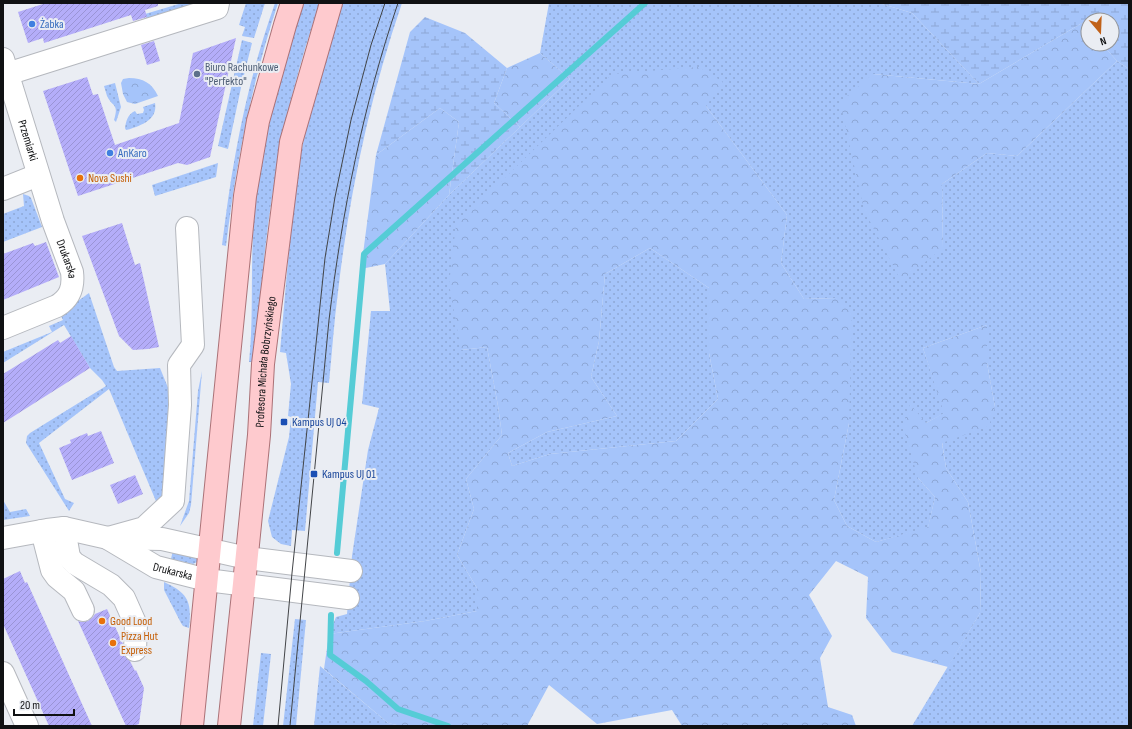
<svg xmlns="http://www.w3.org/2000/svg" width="1132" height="729" font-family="'Sofia Sans Condensed',sans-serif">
  <defs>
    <pattern id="grass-dots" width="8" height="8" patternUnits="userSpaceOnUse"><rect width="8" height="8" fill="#a5c4fa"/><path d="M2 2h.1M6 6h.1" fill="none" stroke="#8da7d5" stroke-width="1.8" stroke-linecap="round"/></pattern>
    <pattern id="forest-crowns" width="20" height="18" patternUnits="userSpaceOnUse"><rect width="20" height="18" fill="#a5c4fa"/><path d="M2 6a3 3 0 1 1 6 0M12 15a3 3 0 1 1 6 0" fill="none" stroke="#8da7d5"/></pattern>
    <pattern id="wetland-marsh" width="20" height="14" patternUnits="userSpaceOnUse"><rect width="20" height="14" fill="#a5c4fa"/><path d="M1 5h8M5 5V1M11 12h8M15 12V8" fill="none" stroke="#8da7d5"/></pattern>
    <pattern id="building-hatch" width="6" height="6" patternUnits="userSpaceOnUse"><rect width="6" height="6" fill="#b4adf9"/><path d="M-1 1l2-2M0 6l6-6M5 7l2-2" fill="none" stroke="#9a94d5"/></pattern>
  </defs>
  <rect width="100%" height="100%" fill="#eaedf3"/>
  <!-- grass -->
  <path fill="url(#grass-dots)" d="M 182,3 L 205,3 L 148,22 L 145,14 Z
    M 246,3 L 265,3 L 254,38 L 242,36 L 245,27 L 239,25 Z
    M 275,3 L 278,3 C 252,82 236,163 226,246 L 222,245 C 226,214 230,182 236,151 C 245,101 258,51 275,3 Z
    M 304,3 L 320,3 C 299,62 284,123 274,185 C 264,244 260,303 255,362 L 249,362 C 254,315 250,267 254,219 C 260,145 281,73 304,3 Z
    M 343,3 L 402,3 C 370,96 349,195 338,292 C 334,322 332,352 329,383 L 318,382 L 305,531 L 292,530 L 291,546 L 281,544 L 272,537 L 268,521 L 289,437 L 291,417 L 288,416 L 291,384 L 286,353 L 280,352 C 285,297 289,241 296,185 C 304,124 324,61 343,3 Z
    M 549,3 L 879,3 L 912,13 L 979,84 L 873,74 L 943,248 L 942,184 L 987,153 L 1017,156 L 1117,61 L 1129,69 L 1129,726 L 912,726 L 980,613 L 981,573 L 968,502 L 946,468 L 942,442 L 995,407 L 987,363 L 987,325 L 923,348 L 945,413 L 926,423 L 918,478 L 935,497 L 928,528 L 876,542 L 847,526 L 834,500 L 849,423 L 836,298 L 804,299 L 781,263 L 787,215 L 706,106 L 461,350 L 487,347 L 498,406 L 502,435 L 466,479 L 474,509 L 457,555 L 477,588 L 477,611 L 425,621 L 329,634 L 336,617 L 347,614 L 352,556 L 368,450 L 379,408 L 362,404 L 371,311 L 390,311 L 385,264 L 449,195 L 570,79 L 540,53 Z
    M 242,40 L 252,43 L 242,83 L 228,149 L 218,146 Z
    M 115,83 L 121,107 L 116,122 L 114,120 C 119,103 113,108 107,96 C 106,93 105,89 104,86 Z
    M 155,103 C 158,120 140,126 126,130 L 125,128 C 126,121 128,114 135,111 L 137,114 L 143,113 L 144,110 L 143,107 Z
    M 218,163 L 216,177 L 155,196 L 152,185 Z
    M 23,194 L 29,196 L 31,198 L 42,227 L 3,242 L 3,214 L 24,206 Z
    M 650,248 L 709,288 L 709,353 L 718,399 L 676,441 L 550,454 L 512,466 L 508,453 L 547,432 L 617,416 L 591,377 L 599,341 L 605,274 Z
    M 89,293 L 114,367 L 117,371 L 160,368 L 173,400 L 168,492 L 158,506 L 109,389 L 39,443 L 65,499 L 74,503 L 69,511 L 26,443 L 27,436 L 30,433 L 106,386 L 102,380 L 90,368 L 64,325 L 3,363 L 3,352 L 52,332 L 49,326 L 63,320 L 60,314 Z
    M 202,371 L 191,505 L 189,513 L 180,526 L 189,501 L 198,391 Z
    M 3,500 L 10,512 L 26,509 L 30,516 L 3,520 Z
    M 173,550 L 197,557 L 197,562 L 193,564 L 171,559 Z
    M 164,582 C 188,593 192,601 189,628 L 183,626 L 181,623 L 164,590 Z
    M 295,619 L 306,620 L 296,726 L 283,726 Z
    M 261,653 L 271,654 L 263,726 L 253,726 Z
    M 320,666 L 388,723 L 401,726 L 314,726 Z"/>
  <!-- forest -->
  <path fill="url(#forest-crowns)" fill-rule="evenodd" d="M 1082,23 L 1088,29 L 1088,44 L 1102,44 L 1117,61 L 1017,156 L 987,153 L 942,184 L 943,248 L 901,281 L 864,210 L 840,102 L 873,74 L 979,84 Z
    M 540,53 L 570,79 L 520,127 L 494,103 L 507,68 Z
    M 699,67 L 723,82 L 706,106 L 787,215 L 781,263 L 804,299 L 836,298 L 852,310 L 849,423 L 834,500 L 847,526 L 876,542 L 928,527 L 935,497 L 918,478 L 903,426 L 910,404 L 926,423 L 944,413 L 923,348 L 987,325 L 987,363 L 995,407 L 989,426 L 942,443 L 946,468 L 968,502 L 981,573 L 980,613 L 948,667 L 892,652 L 866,618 L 868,577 L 836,561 L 809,595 L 832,636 L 820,658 L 828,707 L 852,715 L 856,726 L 797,726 L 797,725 L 789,726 L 682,726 L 672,710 L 597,724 L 549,685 L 527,726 L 401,726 L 388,723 L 324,669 L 329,634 L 425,621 L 477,611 L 477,588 L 457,555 L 474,509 L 466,479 L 502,435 L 498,406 L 487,347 L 461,350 L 449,284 L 456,225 L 612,74 ZM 650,248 L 709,288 L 709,353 L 718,399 L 676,441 L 550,454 L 512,466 L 508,453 L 547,432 L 617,416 L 591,377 L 599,341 L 605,274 Z
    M 129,78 C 143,78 152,83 158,96 L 135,104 L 127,102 L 123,94 L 121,83 L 123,79 Z
    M 440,108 L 459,122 L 449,195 L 385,264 L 361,269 L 376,155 Z"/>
  <!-- wetland -->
  <path fill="url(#wetland-marsh)" d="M 879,3 L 1129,3 L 1129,69 L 1117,61 L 1102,44 L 1112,44 L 1112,20 L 1088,20 L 1088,29 L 1082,23 L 979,84 L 912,13 Z
    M 425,17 L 465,33 L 507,68 L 494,103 L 520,127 L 449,195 L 459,122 L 440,108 L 376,155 L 410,32 Z"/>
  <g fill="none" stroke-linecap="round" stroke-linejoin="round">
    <!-- stream -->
    <path stroke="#55ccd6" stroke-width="6" d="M 337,553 L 364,254 L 645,3
      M 331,615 L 330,655 L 366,681 L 398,709 L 448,726"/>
  </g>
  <!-- building -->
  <path fill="url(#building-hatch)" d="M 46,3 L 158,3 L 158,6 L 145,10 L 147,17 L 133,21 L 131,15 L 44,43 L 43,38 L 28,43 L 18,12 Z
    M 236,38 L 210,157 L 187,165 L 178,163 L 78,196 L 43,91 L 87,77 L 93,95 L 98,94 L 115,145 L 179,123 L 193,53 Z
    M 154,41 L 160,61 L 147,65 L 141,45 Z
    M 122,223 L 135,265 L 140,263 L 159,347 L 148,349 L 133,350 L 119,336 L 82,236 Z
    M 46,242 L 59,277 L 3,300 L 3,254 L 33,243 L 35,246 Z
    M 71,336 L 90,368 L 3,423 L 3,374 L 58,340 L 60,343 Z
    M 101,431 L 114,463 L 72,480 L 59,448 L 71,443 L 70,440 L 87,433 L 88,436 Z
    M 135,475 L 143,494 L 118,504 L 110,485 Z
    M 20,571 L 25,583 L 27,582 L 92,726 L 49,726 L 3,624 L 3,579 Z
    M 107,609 L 123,644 L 124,655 L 130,661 L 135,671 L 136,670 L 144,688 L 139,724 L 133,726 L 126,726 L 78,621 L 82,622 L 88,621 L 93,617 L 95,614 Z"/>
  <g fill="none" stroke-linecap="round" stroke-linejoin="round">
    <defs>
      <g id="minor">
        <path id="s1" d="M 3,59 L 53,221 L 72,272 C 74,288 70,298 57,306 L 3,328"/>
        <path d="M 7,74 L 217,8 L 218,3"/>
        <path d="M 3,189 L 38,175"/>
        <path d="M 64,528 L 69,557 L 74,563 L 111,585 L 124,598 L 136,625 L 135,650"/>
        <path d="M 42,531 L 52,570 L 57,577 L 74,591 L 83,610"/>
        <path d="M 3,538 L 47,530 L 64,528 L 108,538 L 162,539 L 247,558 L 351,571"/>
        <path d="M 108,538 L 144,528 L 173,501 L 180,405 L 179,365 L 193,345 L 187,228"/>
        <path id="s2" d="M 109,539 L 156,567 L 207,580 L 348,598"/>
        <path d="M 3,673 L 27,726"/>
      </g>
      <g id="major">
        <path d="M 192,726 L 245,196 L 258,121 L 285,25 L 292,3"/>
        <path id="s3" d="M 229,726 L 244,584 L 259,435 L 263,364 L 291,142 L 331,3"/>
      </g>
    </defs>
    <!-- minor casing -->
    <use href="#minor" stroke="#b5b8be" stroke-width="24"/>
    <!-- major casing -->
    <use href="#major" stroke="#ab7277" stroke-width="24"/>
    <!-- minor -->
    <use href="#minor" stroke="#fff" stroke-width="22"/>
    <!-- major -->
    <use href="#major" stroke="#fecace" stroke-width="22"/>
    <!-- tram -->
    <path stroke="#424447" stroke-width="1" d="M 278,726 L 292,573 L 325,258 L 335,197 L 351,120 L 371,45 L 385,3
      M 290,726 L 329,320 C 342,212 363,106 398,3"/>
  </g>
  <!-- markers -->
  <g fill="#3f7fe0" stroke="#eaedf3" stroke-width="1.5">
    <circle cx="32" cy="24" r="4"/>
    <circle cx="110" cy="153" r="4"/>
  </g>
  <circle fill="#5c6f8a" stroke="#eaedf3" stroke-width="1.5" cx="197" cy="74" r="4"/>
  <g fill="#e8710a" stroke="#eaedf3" stroke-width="1.5">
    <circle cx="80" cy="178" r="4"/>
    <circle cx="102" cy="621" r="4"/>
    <circle cx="113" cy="643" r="4"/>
  </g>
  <g fill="#1a4fb4" stroke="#eaedf3" stroke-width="1.5">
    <rect x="280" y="418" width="8" height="8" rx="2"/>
    <rect x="310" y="470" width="8" height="8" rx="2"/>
  </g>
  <g text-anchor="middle" stroke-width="4" stroke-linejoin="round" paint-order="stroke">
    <!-- shop labels -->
    <g font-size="12" fill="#366cbe" stroke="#eaedf3" text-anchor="start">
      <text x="40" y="28">Żabka</text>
      <text x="118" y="157">AnKaro</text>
    </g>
    <!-- service labels -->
    <g font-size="12" fill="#4e5e75" stroke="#eaedf3" text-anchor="start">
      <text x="205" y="71">Biuro Rachunkowe<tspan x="205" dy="14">"Perfekto"</tspan></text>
    </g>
    <!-- street labels -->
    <g font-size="12" fill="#101113" stroke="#eaedf3">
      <text dy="4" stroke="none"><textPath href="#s1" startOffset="85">Przemiarki</textPath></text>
      <text dy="4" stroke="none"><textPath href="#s1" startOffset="210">Drukarska</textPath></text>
      <text dy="4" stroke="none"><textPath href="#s3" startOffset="366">Profesora Michała Bobrzyńskiego</textPath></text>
      <text dy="4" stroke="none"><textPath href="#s2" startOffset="72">Drukarska</textPath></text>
    </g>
    <!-- food labels -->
    <g font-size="12" fill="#c56008" stroke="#eaedf3" text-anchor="start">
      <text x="88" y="182">Nova Sushi</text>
      <text x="110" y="625">Good Lood</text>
      <text x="121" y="640">Pizza Hut<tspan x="121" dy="14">Express</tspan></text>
    </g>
    <!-- transit labels -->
    <g font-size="12" fill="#164399" stroke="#eaedf3" text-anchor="start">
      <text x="292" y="426">Kampus UJ 04</text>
      <text x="322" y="478">Kampus UJ 01</text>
    </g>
  </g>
  <!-- border -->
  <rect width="1132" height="729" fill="none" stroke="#101113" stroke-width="8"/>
  <!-- north arrow -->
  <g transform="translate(1100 32) rotate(161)"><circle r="19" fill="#eaedf3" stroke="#939599"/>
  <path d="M0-3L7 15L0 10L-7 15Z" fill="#c06119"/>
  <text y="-6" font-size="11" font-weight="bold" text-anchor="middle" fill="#101113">N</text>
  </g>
  <!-- scale -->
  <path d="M14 709v6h60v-6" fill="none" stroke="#101113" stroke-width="2"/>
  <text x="20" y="709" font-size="12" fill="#101113" stroke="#eaedf3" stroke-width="3" paint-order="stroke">20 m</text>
</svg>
